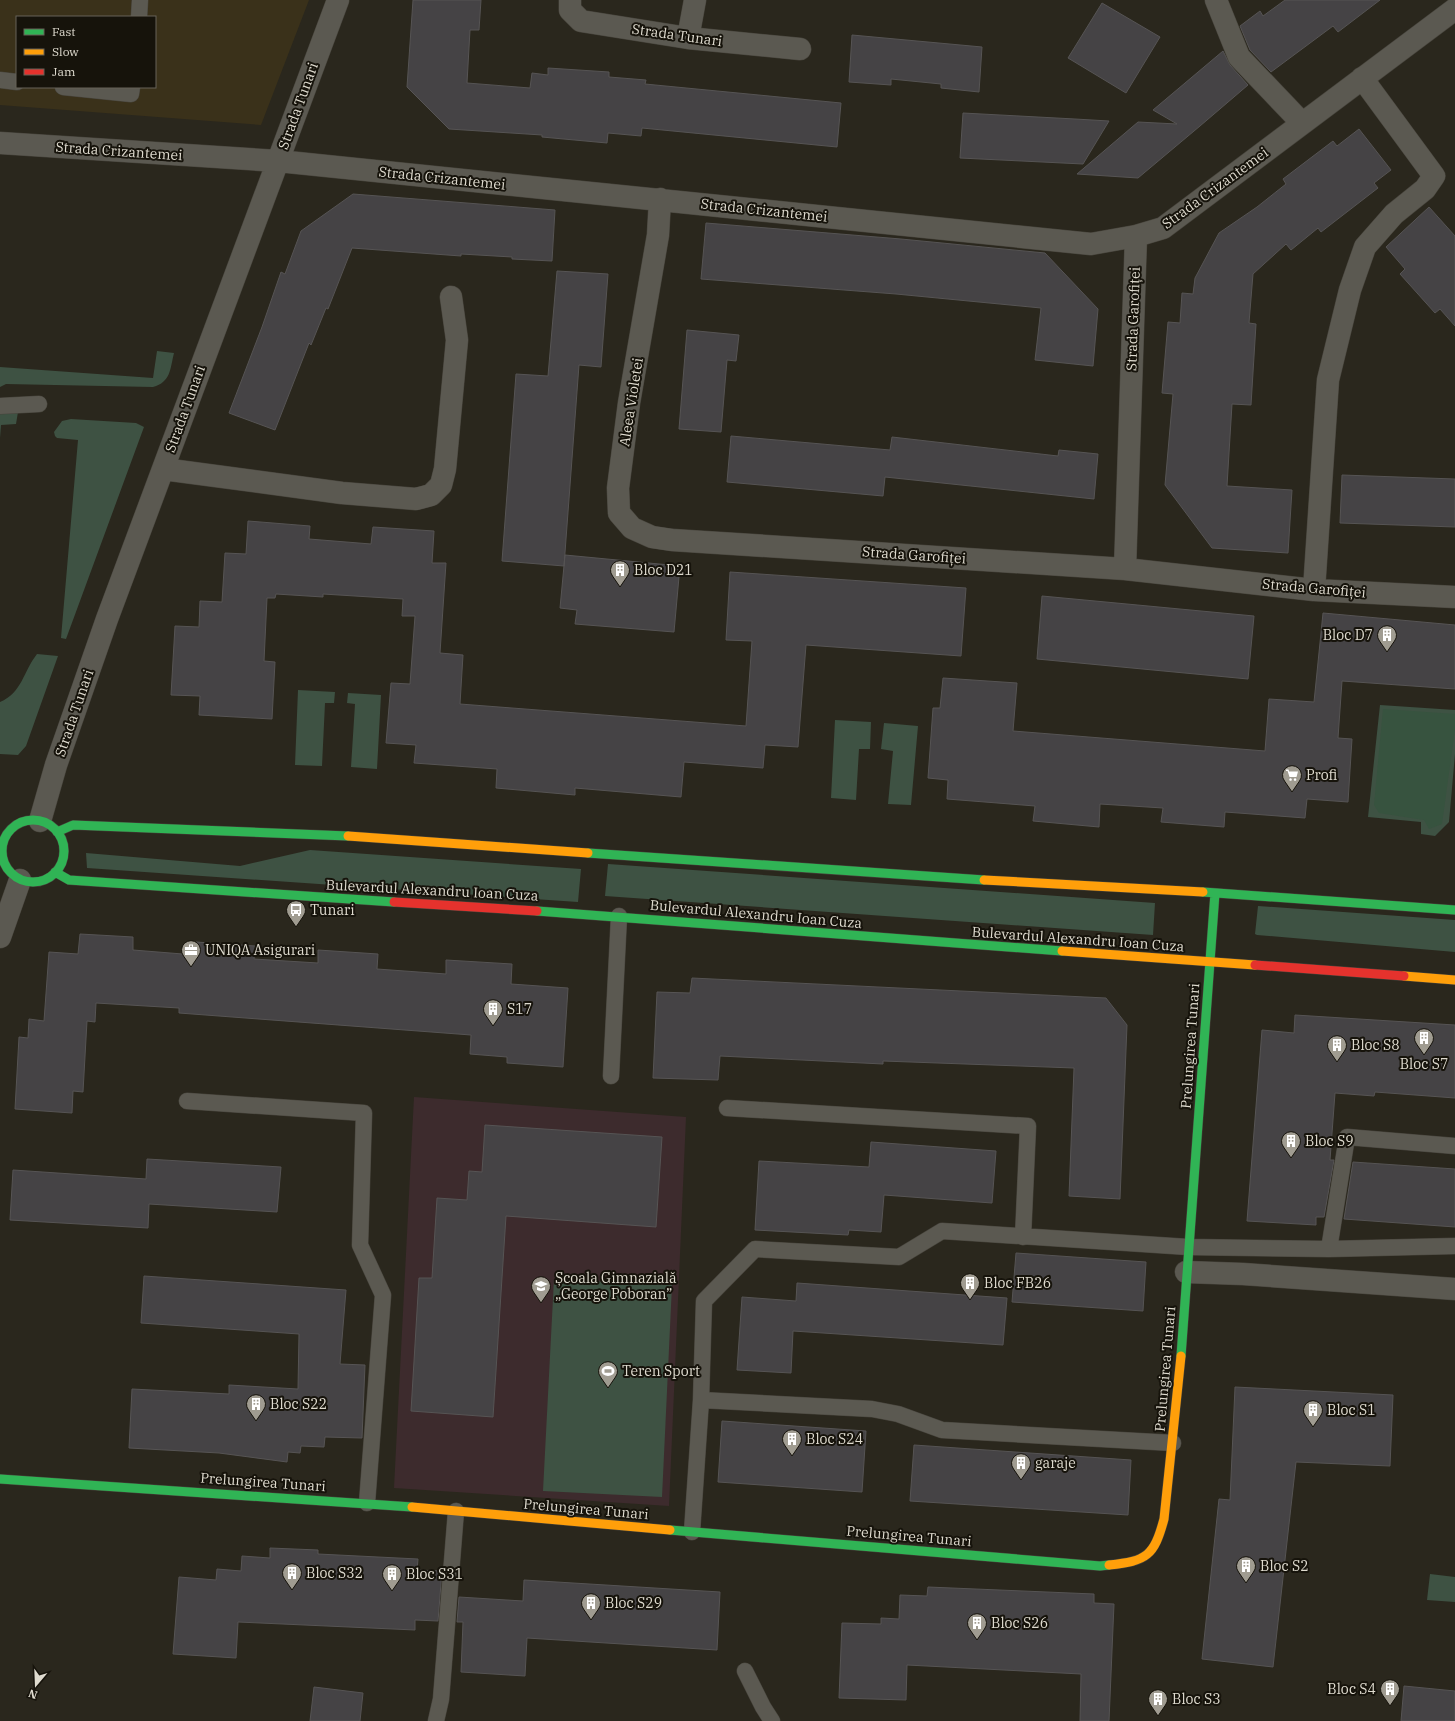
<svg xmlns="http://www.w3.org/2000/svg" width="1455" height="1721" font-family="'IBM Plex Serif',serif">
  <rect width="100%" height="100%" fill="#2a271d"/>
  <!-- built -->
  <path fill="#3a311a" fill-rule="evenodd" d="M 0,0 L 309,0 L 261,125 L 0,105 ZM 17,17 L 155,17 L 155,87 L 17,87 Z"/>
  <!-- education -->
  <path fill="#3d2b2d" d="M 414,1097 L 686,1117 L 669,1506 L 394,1488 Z"/>
  <!-- green -->
  <path fill="#3e5243" d="M 157,351 L 174,353 C 170,369 171,382 153,387 L 6,384 L 0,387 L 0,367 L 153,378 Z
    M 0,412 L 18,412 L 16,424 L 1,425 L 0,438 Z
    M 71,419 L 136,423 L 144,427 L 66,639 L 61,638 L 78,440 L 57,438 L 55,436 L 54,432 L 62,421 Z
    M 37,654 L 58,656 L 26,746 L 18,755 L 0,754 L 0,702 C 22,693 23,672 37,654 Z
    M 298,690 L 335,692 L 334,703 L 325,703 L 322,766 L 295,765 Z
    M 348,693 L 381,695 L 377,769 L 351,767 L 355,704 L 347,703 Z
    M 1380,705 L 1455,710 L 1455,754 L 1449,822 L 1435,836 L 1421,834 L 1421,822 L 1368,817 Z
    M 835,720 L 871,722 L 870,749 L 859,749 L 856,800 L 831,798 Z
    M 884,723 L 918,726 L 911,805 L 888,804 L 893,751 L 881,749 Z
    M 310,850 L 581,869 L 578,902 L 87,868 L 86,853 L 240,866 Z
    M 608,864 L 1155,903 L 1153,935 L 605,896 Z
    M 1258,906 L 1455,920 L 1455,952 L 1257,935 L 1255,934 Z
    M 554,1279 L 672,1285 L 662,1497 L 543,1491 Z
    M 1430,1574 L 1455,1577 L 1455,1602 L 1427,1600 Z"/>
  <!-- forest -->
  <path fill="#37533f" d="M 1383,709 L 1455,714 L 1455,729 L 1442,824 L 1429,829 L 1424,820 L 1379,813 L 1374,805 Z"/>
  <!-- building -->
  <path fill="#454345" stroke="#565454" d="M 413,0 L 481,0 L 479,30 L 470,30 L 467,83 L 530,88 L 532,73 L 548,75 L 548,68 L 609,72 L 609,77 L 646,80 L 645,84 L 841,103 L 837,147 L 642,128 L 641,136 L 608,133 L 607,143 L 542,137 L 542,135 L 449,129 L 407,87 Z
    M 1285,0 L 1380,0 L 1338,32 L 1333,26 L 1271,72 L 1250,50 L 1240,26 L 1260,11 L 1263,16 Z
    M 1102,3 L 1160,37 L 1126,93 L 1068,58 Z
    M 852,35 L 982,47 L 979,92 L 941,88 L 941,84 L 891,79 L 891,85 L 849,82 Z
    M 1223,51 L 1230,65 L 1248,85 L 1200,126 L 1138,178 L 1077,174 L 1138,122 L 1177,124 L 1153,110 Z
    M 963,113 L 1075,119 L 1109,121 L 1083,164 L 960,158 Z
    M 1359,129 L 1391,170 L 1374,183 L 1378,188 L 1321,232 L 1318,228 L 1291,250 L 1286,244 L 1253,274 L 1249,323 L 1256,324 L 1251,405 L 1232,404 L 1227,486 L 1292,490 L 1288,553 L 1212,548 L 1165,485 L 1173,394 L 1162,393 L 1168,322 L 1180,323 L 1182,293 L 1193,294 L 1195,278 L 1219,233 L 1257,207 L 1286,184 L 1283,179 L 1333,141 L 1337,146 Z
    M 353,194 L 555,210 L 552,261 L 512,259 L 512,257 L 461,254 L 461,256 L 352,248 L 328,309 L 326,308 L 311,345 L 309,343 L 275,430 L 229,413 L 262,327 L 281,272 L 285,274 L 301,231 Z
    M 1429,207 L 1455,236 L 1455,326 L 1440,309 L 1435,313 L 1400,274 L 1405,269 L 1386,247 Z
    M 706,223 L 901,239 L 1045,253 L 1098,309 L 1093,366 L 1035,360 L 1041,308 L 896,294 L 701,279 Z
    M 557,271 L 608,274 L 601,367 L 579,365 L 564,566 L 502,561 L 516,374 L 548,376 Z
    M 687,330 L 739,335 L 736,361 L 727,360 L 721,432 L 679,429 Z
    M 731,436 L 890,450 L 892,437 L 1058,456 L 1059,450 L 1098,454 L 1094,499 L 885,477 L 883,496 L 727,482 Z
    M 1342,475 L 1455,479 L 1455,527 L 1340,523 Z
    M 248,521 L 310,526 L 309,539 L 371,544 L 373,527 L 434,531 L 432,563 L 446,563 L 440,653 L 463,655 L 460,704 L 746,726 L 752,641 L 726,640 L 730,572 L 966,588 L 961,656 L 806,645 L 798,747 L 765,745 L 763,768 L 684,762 L 681,797 L 575,788 L 575,795 L 496,788 L 497,769 L 414,763 L 416,745 L 386,743 L 391,683 L 410,684 L 415,616 L 402,616 L 403,599 L 323,594 L 323,597 L 276,594 L 275,598 L 267,598 L 264,661 L 275,662 L 272,719 L 199,715 L 200,696 L 171,695 L 175,626 L 199,627 L 200,601 L 222,602 L 225,553 L 246,554 Z
    M 565,555 L 680,566 L 674,632 L 575,624 L 577,610 L 560,608 Z
    M 1042,596 L 1254,616 L 1248,679 L 1037,659 Z
    M 1323,613 L 1455,625 L 1455,689 L 1342,681 L 1338,738 L 1352,739 L 1348,802 L 1307,799 L 1305,818 L 1225,812 L 1224,827 L 1161,822 L 1163,808 L 1100,804 L 1099,827 L 1033,821 L 1035,806 L 947,799 L 948,780 L 928,778 L 933,708 L 940,708 L 943,678 L 1017,683 L 1013,731 L 1265,751 L 1269,699 L 1314,702 Z
    M 80,934 L 133,937 L 133,950 L 195,955 L 196,942 L 255,946 L 254,959 L 318,963 L 318,950 L 378,954 L 377,969 L 446,974 L 446,960 L 512,964 L 511,984 L 568,988 L 563,1067 L 507,1063 L 507,1057 L 470,1054 L 471,1035 L 179,1013 L 179,1008 L 96,1003 L 95,1022 L 87,1021 L 83,1092 L 73,1091 L 72,1113 L 15,1109 L 19,1037 L 28,1038 L 29,1019 L 44,1021 L 49,952 L 78,954 Z
    M 692,978 L 1106,998 L 1127,1025 L 1120,1199 L 1069,1196 L 1074,1068 L 883,1061 L 883,1064 L 720,1056 L 718,1080 L 653,1078 L 657,992 L 690,993 Z
    M 1295,1015 L 1455,1025 L 1455,1098 L 1375,1092 L 1374,1096 L 1335,1093 L 1330,1160 L 1334,1160 L 1324,1217 L 1316,1217 L 1316,1225 L 1247,1221 L 1262,1030 L 1294,1033 Z
    M 485,1125 L 662,1137 L 656,1227 L 506,1216 L 493,1417 L 411,1411 L 419,1278 L 432,1278 L 437,1198 L 467,1200 L 469,1171 L 482,1172 Z
    M 871,1142 L 996,1151 L 992,1203 L 884,1195 L 881,1232 L 849,1230 L 848,1235 L 755,1230 L 759,1161 L 869,1167 Z
    M 147,1159 L 281,1167 L 277,1212 L 149,1204 L 148,1228 L 10,1220 L 13,1170 L 146,1179 Z
    M 1353,1162 L 1455,1169 L 1455,1227 L 1344,1219 Z
    M 1016,1253 L 1146,1262 L 1143,1311 L 1012,1302 Z
    M 144,1276 L 346,1290 L 340,1364 L 365,1365 L 362,1438 L 325,1437 L 324,1447 L 301,1446 L 300,1453 L 288,1452 L 287,1462 L 219,1453 L 129,1448 L 132,1389 L 229,1394 L 229,1385 L 298,1389 L 299,1334 L 141,1323 Z
    M 797,1283 L 1007,1298 L 1003,1345 L 793,1331 L 791,1373 L 737,1370 L 742,1297 L 796,1301 Z
    M 1235,1387 L 1393,1395 L 1390,1466 L 1296,1462 L 1273,1667 L 1202,1659 L 1219,1499 L 1230,1500 Z
    M 722,1421 L 866,1431 L 862,1492 L 718,1482 Z
    M 914,1445 L 1131,1460 L 1128,1515 L 910,1501 Z
    M 270,1548 L 318,1550 L 318,1554 L 418,1559 L 417,1570 L 442,1571 L 438,1621 L 415,1620 L 415,1630 L 238,1622 L 236,1658 L 173,1654 L 179,1577 L 216,1580 L 217,1569 L 241,1571 L 242,1556 L 270,1558 Z
    M 524,1580 L 720,1592 L 717,1650 L 527,1638 L 525,1676 L 461,1672 L 463,1622 L 457,1622 L 459,1597 L 523,1601 Z
    M 928,1587 L 1094,1594 L 1094,1603 L 1114,1604 L 1109,1721 L 1080,1721 L 1081,1674 L 907,1665 L 906,1700 L 839,1698 L 842,1623 L 881,1624 L 881,1618 L 899,1619 L 900,1595 L 927,1596 Z
    M 1404,1686 L 1455,1691 L 1455,1721 L 1401,1721 Z
    M 314,1687 L 363,1693 L 360,1721 L 310,1721 Z"/>
  <g fill="none" stroke-linecap="round" stroke-linejoin="round">
    <defs>
      <path id="lane" d="M 139,17 L 140,0
        M 0,80 L 17,82
        M 63,87 L 131,94 L 132,87
        M 0,406 L 39,404
        M 611,1076 L 619,916
        M 187,1101 L 364,1113 L 360,1245 L 383,1295 L 367,1503
        M 727,1108 L 1028,1126 L 1023,1237
        M 1329,1249 L 1347,1137 L 1455,1146
        M 701,1400 L 872,1409 L 898,1414 L 942,1430 L 1173,1443
        M 692,1532 L 701,1400 L 704,1301 L 755,1249 L 899,1257 L 942,1231 L 1188,1247 L 1329,1249 L 1455,1246
        M 745,1671 L 763,1707 L 772,1721
        M 436,1721 L 441,1699 L 456,1511"/>
      <path id="street" d="M 570,0 L 570,10 L 581,21 L 688,38 L 800,49
        M 1216,0 L 1239,57 L 1302,123
        M 688,38 L 695,0
        M 0,143 L 278,161 L 1091,244 L 1136,236 L 1163,228 L 1455,9
        M 660,199 L 658,235 L 629,403 L 618,488 L 619,513 L 632,528 L 652,537 L 672,540 L 1125,569 L 1314,590 L 1455,597
        M 163,469 L 342,493 L 416,499 L 431,495 L 441,485 L 445,469 L 457,340 L 451,297
        M 1125,569 L 1136,236
        M 1314,590 L 1328,380 L 1350,290 L 1365,247 L 1394,214 L 1425,189 L 1434,176 L 1362,78
        M 40,821 L 56,765 L 107,619 L 338,0
        M 0,937 L 20,880
        M 1186,1272 L 1243,1274 L 1455,1289"/>
      <path id="fast" d="M2 851a31 31 0 1 1 62 0a31 31 0 1 1-62 0Z
        M 57,832 L 73,825 L 348,836
        M 588,853 L 984,880
        M 55,872 L 69,880 L 394,902
        M 1203,892 L 1455,910
        M 537,911 L 1062,951
        M 1181,1356 L 1215,893
        M 0,1479 L 412,1507
        M 670,1530 L 1100,1566 L 1109,1565"/>
      <path id="slow" d="M 348,836 L 588,853
        M 984,880 L 1203,892
        M 1062,951 L 1255,965
        M 1404,976 L 1455,980
        M 412,1507 L 670,1530
        M 1109,1565 C 1147,1561 1154,1556 1164,1519 L 1181,1356"/>
      <path id="jam" d="M 394,902 L 537,911
        M 1255,965 L 1404,976"/>
    </defs>
    <!-- lane casing -->
    <use href="#lane" stroke="#47443c" stroke-width="17"/>
    <!-- street casing -->
    <use href="#street" stroke="#47443c" stroke-width="23"/>
    <!-- fast casing -->
    <use href="#fast" stroke="#47443c" stroke-width="10"/>
    <!-- slow casing -->
    <use href="#slow" stroke="#47443c" stroke-width="10"/>
    <!-- jam casing -->
    <use href="#jam" stroke="#47443c" stroke-width="10"/>
    <!-- lane -->
    <use href="#lane" stroke="#5b5951" stroke-width="16"/>
    <!-- street -->
    <use href="#street" stroke="#5b5951" stroke-width="22"/>
    <!-- fast -->
    <use href="#fast" stroke="#30b455" stroke-width="9"/>
    <!-- slow -->
    <use href="#slow" stroke="#ff9f0a" stroke-width="9"/>
    <!-- jam -->
    <use href="#jam" stroke="#e5322d" stroke-width="9"/>
  </g>
  <!-- icons -->
  <defs>
    <symbol id="building-pin" viewBox="-11 -11 22 30"><path d="M0 17L-7.5 6A9.5 9.5 0 1 1 7.5 6Z" fill="#a09c91" stroke="#16130b"/><path d="M-4-6H4V6H1V3H-1V6H-4ZM-2.5-4.3h1.7v1.8h-1.7ZM.8-4.3h1.7v1.8H.8ZM-2.5-1h1.7V.8h-1.7ZM.8-1h1.7V.8H.8Z" fill="#fff"/></symbol>
    <symbol id="supermarket-pin" viewBox="-11 -11 22 30"><path d="M0 17L-7.5 6A9.5 9.5 0 1 1 7.5 6Z" fill="#a09c91" stroke="#16130b"/><path d="M-6-5.5h2.5l.6 2H6L4.5 2H-2.5L-4.4-4H-6ZM-1.5 3.2a1.3 1.3 0 1 0 .1 0ZM3 3.2a1.3 1.3 0 1 0 .1 0Z" fill="#fff"/></symbol>
    <symbol id="bus-pin" viewBox="-11 -11 22 30"><path d="M0 17L-7.5 6A9.5 9.5 0 1 1 7.5 6Z" fill="#a09c91" stroke="#16130b"/><path d="M-5-6H5V4H4V6H2V4H-2V6H-4V4H-5ZM-3.5-4V0h7V-4ZM-3.5 1.2v1.5H-2V1.2ZM2 1.2v1.5H3.5V1.2Z" fill="#fff"/></symbol>
    <symbol id="office-pin" viewBox="-11 -11 22 30"><path d="M0 17L-7.5 6A9.5 9.5 0 1 1 7.5 6Z" fill="#a09c91" stroke="#16130b"/><path d="M-6-3h4V-5.5h4V-3h4V5H-6ZM-1-4.5V-3h2v-1.5ZM-6 0V1H6V0Z" fill="#fff"/></symbol>
    <symbol id="school-pin" viewBox="-11 -11 22 30"><path d="M0 17L-7.5 6A9.5 9.5 0 1 1 7.5 6Z" fill="#a09c91" stroke="#16130b"/><path d="M0-5L7-2L0 1L-7-2ZM-4 1L0 2.5L4 1V4Q0 6-4 4Z" fill="#fff"/></symbol>
    <symbol id="stadium-pin" viewBox="-11 -11 22 30"><path d="M0 17L-7.5 6A9.5 9.5 0 1 1 7.5 6Z" fill="#a09c91" stroke="#16130b"/><path d="M0-5a6.5 5 0 1 0 0 10a6.5 5 0 1 0 0-10ZM-3.5-1.8h7v3.6h-7Z" fill="#fff"/></symbol>
  </defs>
  <g fill-rule="evenodd">
    <use href="#building-pin" x="609" y="559" width="22" height="30"/>
    <use href="#building-pin" x="1376" y="624" width="22" height="30"/>
    <use href="#supermarket-pin" x="1281" y="764" width="22" height="30"/>
    <use href="#bus-pin" x="285" y="899" width="22" height="30"/>
    <use href="#office-pin" x="180" y="939" width="22" height="30"/>
    <use href="#building-pin" x="482" y="998" width="22" height="30"/>
    <use href="#building-pin" x="1413" y="1027" width="22" height="30"/>
    <use href="#building-pin" x="1326" y="1034" width="22" height="30"/>
    <use href="#building-pin" x="1280" y="1130" width="22" height="30"/>
    <use href="#building-pin" x="959" y="1272" width="22" height="30"/>
    <use href="#school-pin" x="530" y="1275" width="22" height="30"/>
    <use href="#stadium-pin" x="597" y="1360" width="22" height="30"/>
    <use href="#building-pin" x="245" y="1393" width="22" height="30"/>
    <use href="#building-pin" x="1302" y="1399" width="22" height="30"/>
    <use href="#building-pin" x="781" y="1428" width="22" height="30"/>
    <use href="#building-pin" x="1010" y="1452" width="22" height="30"/>
    <use href="#building-pin" x="1235" y="1555" width="22" height="30"/>
    <use href="#building-pin" x="281" y="1562" width="22" height="30"/>
    <use href="#building-pin" x="381" y="1563" width="22" height="30"/>
    <use href="#building-pin" x="580" y="1592" width="22" height="30"/>
    <use href="#building-pin" x="966" y="1612" width="22" height="30"/>
    <use href="#building-pin" x="1379" y="1678" width="22" height="30"/>
    <use href="#building-pin" x="1147" y="1688" width="22" height="30"/>
  </g>
  <g text-anchor="middle" stroke-width="4" stroke-linejoin="round" paint-order="stroke">
    <!-- street labels -->
    <g font-size="14" fill="#dfdbcf" stroke="#16130b">
      <text transform="translate(677 35) rotate(8)" y="5">Strada Tunari</text>
      <text transform="translate(298 106) rotate(-70)" y="5">Strada Tunari</text>
      <text transform="translate(119 151) rotate(4)" y="5">Strada Crizantemei</text>
      <text transform="translate(442 178) rotate(6)" y="5">Strada Crizantemei</text>
      <text transform="translate(1215 188) rotate(-36)" y="5">Strada Crizantemei</text>
      <text transform="translate(764 210) rotate(6)" y="5">Strada Crizantemei</text>
      <text transform="translate(1133 319) rotate(-88)" y="5">Strada Garofiței</text>
      <text transform="translate(631 402) rotate(-81)" y="5">Aleea Violetei</text>
      <text transform="translate(185 409) rotate(-70)" y="5">Strada Tunari</text>
      <text transform="translate(914 555) rotate(4)" y="5">Strada Garofiței</text>
      <text transform="translate(1314 588) rotate(5)" y="5">Strada Garofiței</text>
      <text transform="translate(74 713) rotate(-71)" y="5">Strada Tunari</text>
      <text transform="translate(432 890) rotate(3)" y="5">Bulevardul Alexandru Ioan Cuza</text>
      <text transform="translate(756 914) rotate(5)" y="5">Bulevardul Alexandru Ioan Cuza</text>
      <text transform="translate(1078 939) rotate(4)" y="5">Bulevardul Alexandru Ioan Cuza</text>
      <text transform="translate(1190 1046) rotate(-86)" y="5">Prelungirea Tunari</text>
      <text transform="translate(1165 1369) rotate(-85)" y="5">Prelungirea Tunari</text>
      <text transform="translate(263 1482) rotate(4)" y="5">Prelungirea Tunari</text>
      <text transform="translate(586 1509) rotate(5)" y="5">Prelungirea Tunari</text>
      <text transform="translate(909 1536) rotate(5)" y="5">Prelungirea Tunari</text>
    </g>
    <!-- poi labels -->
    <g font-size="14" fill="#dfdbcf" stroke="#16130b" text-anchor="start">
      <text x="634" y="575">Bloc D21</text>
      <text x="1373" y="640" text-anchor="end">Bloc D7</text>
      <text x="1306" y="780">Profi</text>
      <text x="310" y="915">Tunari</text>
      <text x="205" y="955">UNIQA Asigurari</text>
      <text x="507" y="1014">S17</text>
      <text x="1351" y="1050">Bloc S8</text>
      <text x="1424" y="1069" text-anchor="middle">Bloc S7</text>
      <text x="1305" y="1146">Bloc S9</text>
      <text x="555" y="1283">Școala Gimnazială<tspan x="555" dy="16">„George Poboran”</tspan></text>
      <text x="984" y="1288">Bloc FB26</text>
      <text x="622" y="1376">Teren Sport</text>
      <text x="270" y="1409">Bloc S22</text>
      <text x="1327" y="1415">Bloc S1</text>
      <text x="806" y="1444">Bloc S24</text>
      <text x="1035" y="1468">garaje</text>
      <text x="1260" y="1571">Bloc S2</text>
      <text x="306" y="1578">Bloc S32</text>
      <text x="406" y="1579">Bloc S31</text>
      <text x="605" y="1608">Bloc S29</text>
      <text x="991" y="1628">Bloc S26</text>
      <text x="1376" y="1694" text-anchor="end">Bloc S4</text>
      <text x="1172" y="1704">Bloc S3</text>
    </g>
  </g>
  <!-- legend -->
  <rect x="16" y="16" width="140" height="72" fill="#16130b" stroke="#666359"/>
  <rect x="24" y="29" width="20" height="6" fill="#30b455" stroke="#666359"/>
  <text x="52" y="36" font-size="12" fill="#dfdbcf">Fast</text>
  <rect x="24" y="49" width="20" height="6" fill="#ff9f0a" stroke="#666359"/>
  <text x="52" y="56" font-size="12" fill="#dfdbcf">Slow</text>
  <rect x="24" y="69" width="20" height="6" fill="#e5322d" stroke="#666359"/>
  <text x="52" y="76" font-size="12" fill="#dfdbcf">Jam</text>
  <!-- north arrow -->
  <g transform="translate(36 1685) rotate(199)" stroke="#16130b" stroke-width="3" paint-order="stroke">
  <path d="M0-3L7 15L0 10L-7 15Z" fill="#dfdbcf"/>
  <text y="-6" font-size="11" font-weight="bold" text-anchor="middle" fill="#dfdbcf">N</text>
  </g>
</svg>
